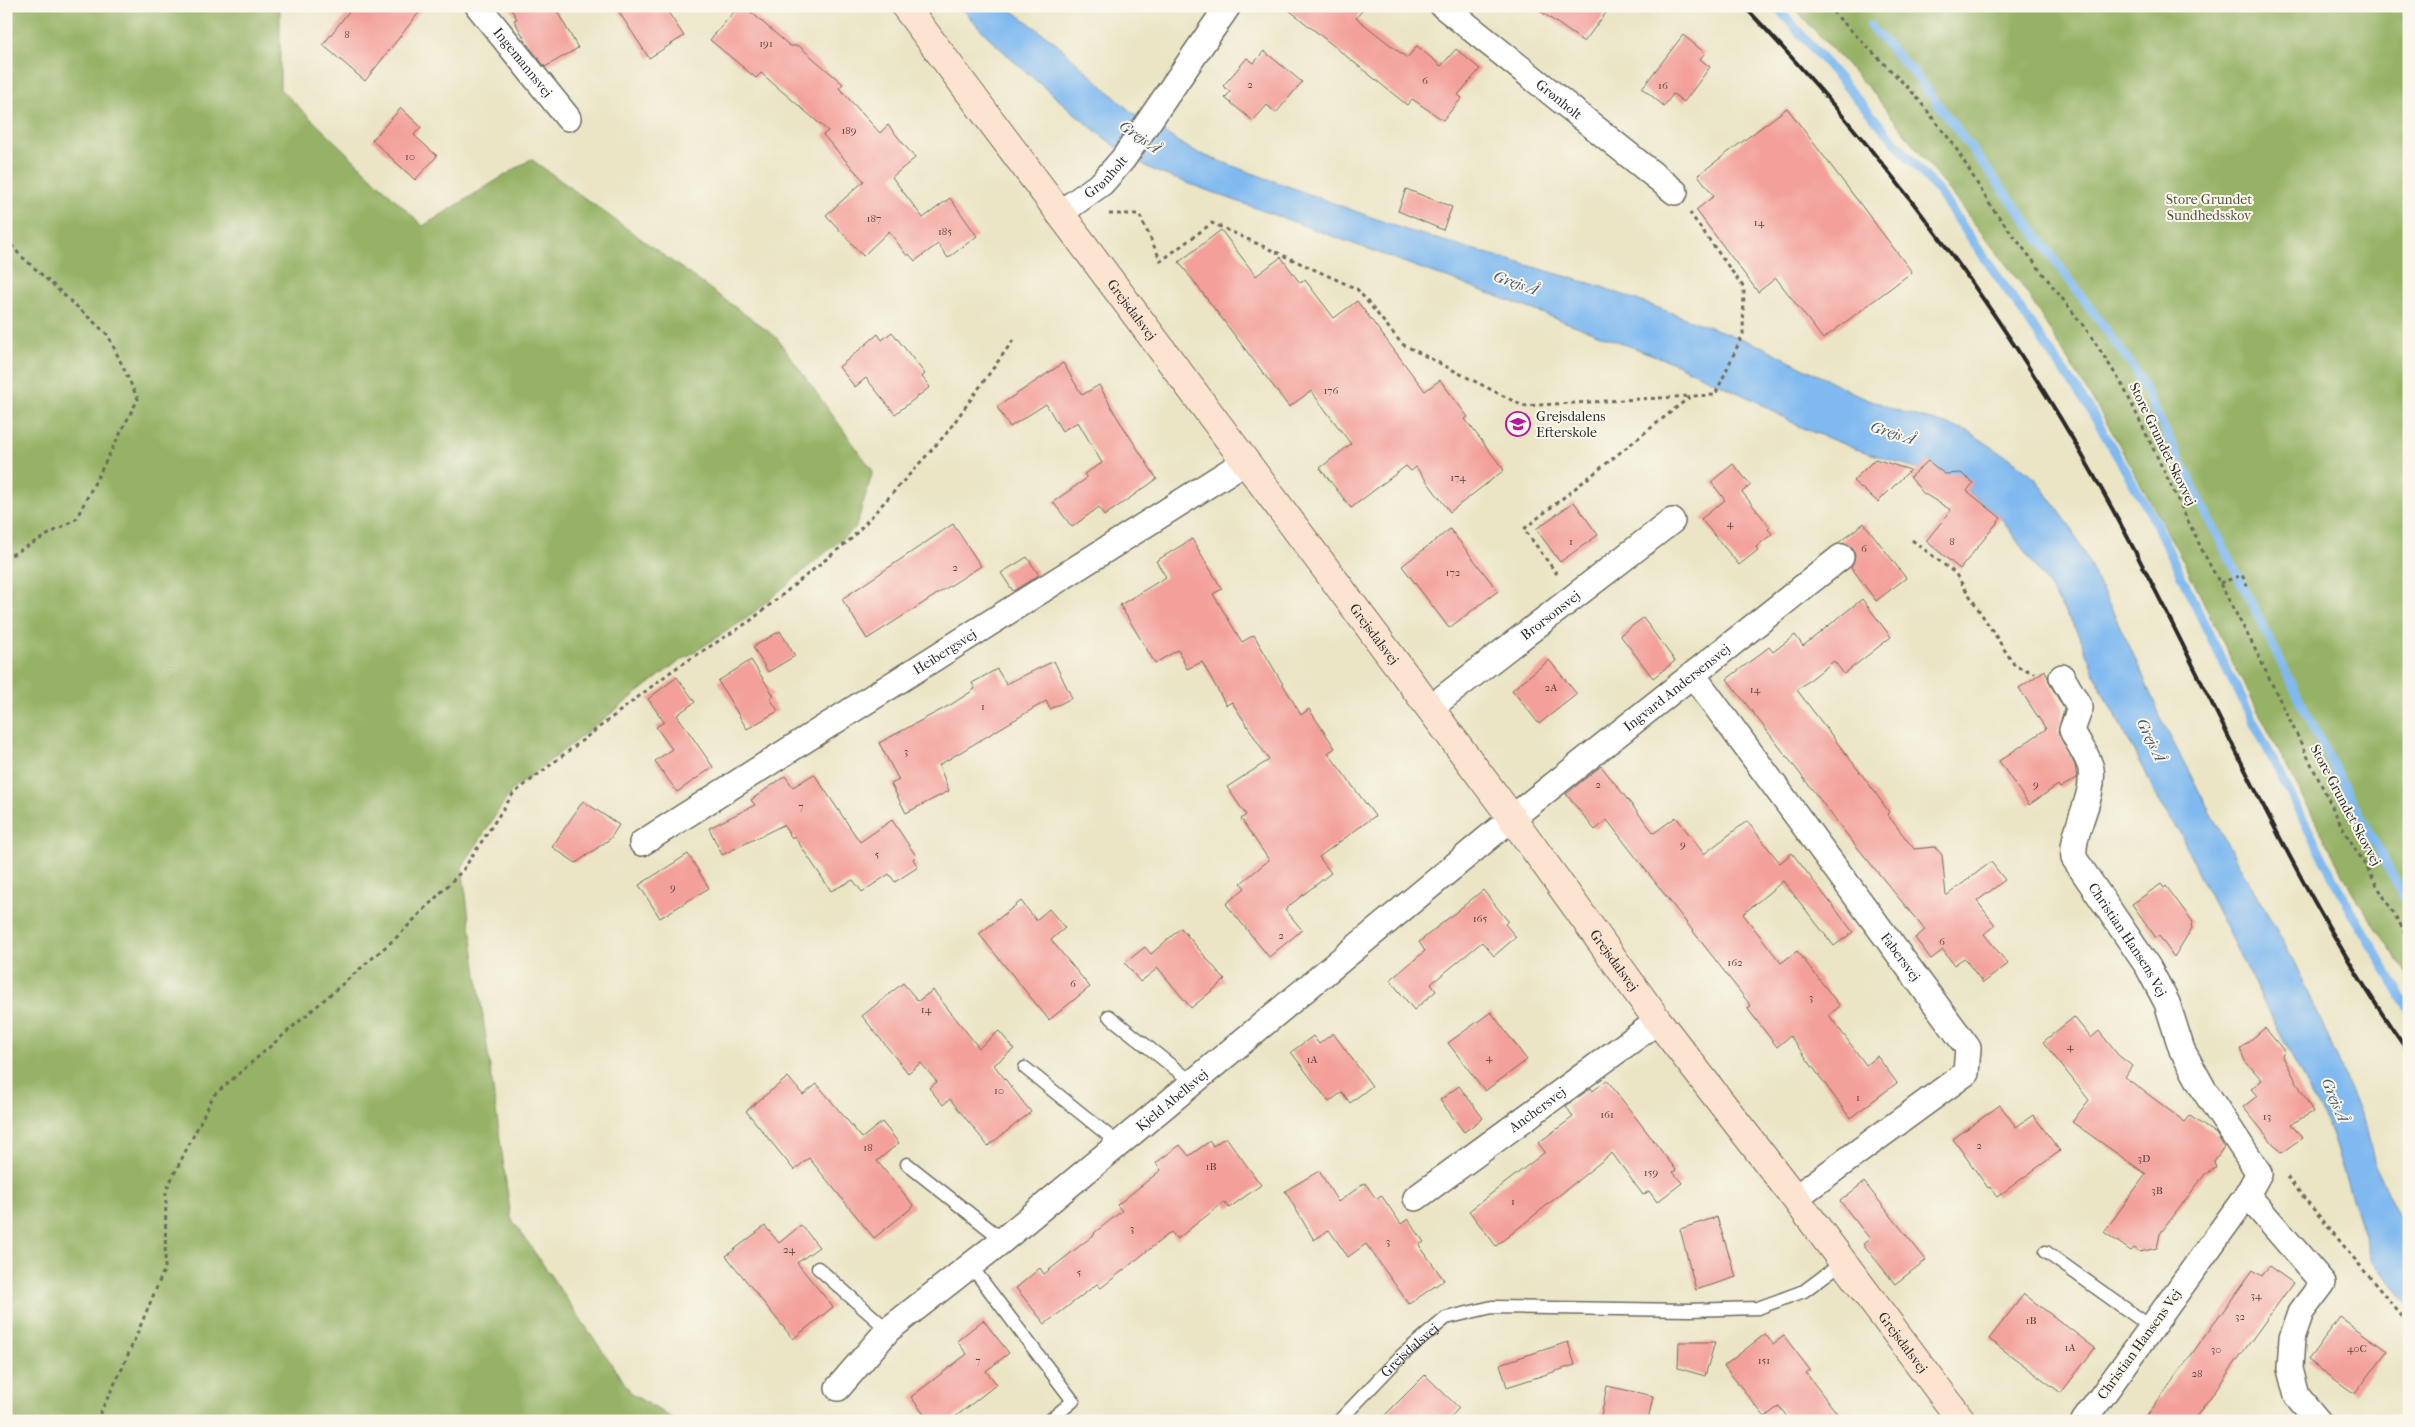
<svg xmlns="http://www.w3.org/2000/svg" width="2415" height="1427" font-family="'IM FELL French Canon',serif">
  <rect width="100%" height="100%" fill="#fbf7ec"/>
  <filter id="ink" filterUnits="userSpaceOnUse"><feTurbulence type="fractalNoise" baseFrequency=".02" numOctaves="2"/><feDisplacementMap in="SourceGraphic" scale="10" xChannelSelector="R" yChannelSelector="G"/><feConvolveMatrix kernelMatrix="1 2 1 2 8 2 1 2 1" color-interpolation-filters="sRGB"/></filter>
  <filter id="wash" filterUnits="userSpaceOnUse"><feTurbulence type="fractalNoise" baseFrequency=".0096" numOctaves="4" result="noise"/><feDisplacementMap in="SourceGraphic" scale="20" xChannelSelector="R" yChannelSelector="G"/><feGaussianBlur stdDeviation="1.12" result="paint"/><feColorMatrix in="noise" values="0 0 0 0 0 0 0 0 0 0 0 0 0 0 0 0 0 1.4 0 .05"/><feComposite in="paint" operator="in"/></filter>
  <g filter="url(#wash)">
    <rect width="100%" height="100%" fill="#ebe5c6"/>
    <!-- forest -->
    <path fill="#96b266" stroke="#606e48" d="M 6,6 L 280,6 L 280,89 L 423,226 L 531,159 L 776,337 L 873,471 L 856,527 L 747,618 L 671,667 L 512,790 L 462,867 L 511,1218 L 632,1394 L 677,1421 L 6,1421 Z
      M 1792,6 L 2409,6 L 2409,977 L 2353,893 L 2233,663 L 2186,566 L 2111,430 L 2022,285 L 1874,94 Z"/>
    <!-- water -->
    <path fill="#7fb9f0" stroke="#55728e" d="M 960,6 L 1006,6 L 1056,43 L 1131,112 L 1195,152 L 1406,230 L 1599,286 L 1761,346 L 1854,393 L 1896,410 L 1966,430 L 2018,464 L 2037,480 L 2072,529 L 2130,647 L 2166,729 L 2230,849 L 2286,946 L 2310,995 L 2366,1127 L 2374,1160 L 2388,1195 L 2409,1237 L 2409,1307 L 2372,1260 L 2331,1133 L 2197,872 L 2182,836 L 2158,801 L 2145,771 L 2100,687 L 2079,635 L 2050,588 L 2001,518 L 1967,491 L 1973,483 L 1951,479 L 1929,461 L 1919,469 L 1856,449 L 1800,427 L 1756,401 L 1672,362 L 1499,297 L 1157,172 C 1123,155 1094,130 1065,105 C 1028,74 991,43 960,6 Z"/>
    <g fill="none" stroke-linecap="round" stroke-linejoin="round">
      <!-- stream -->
      <path stroke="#7fb9f0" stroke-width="9" d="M 1776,6 L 1938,191 L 2088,406 L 2152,516 L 2215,646 L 2337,886 L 2409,1010
        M 1870,26 L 1914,73 L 2019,211 L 2134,368 L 2326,752 L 2409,906"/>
    </g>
    <g id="blocks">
      <!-- building -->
      <path fill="#f3a09a" d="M 353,6 L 424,6 L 365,81 L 323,45 Z
        M 509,6 L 554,6 L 578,48 L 545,67 L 528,45 L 514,20 L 517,19 Z
        M 615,6 L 664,6 L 684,36 L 649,58 Z
        M 739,6 L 744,6 L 790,46 L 799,46 L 843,84 L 839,88 L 880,133 L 888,125 L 898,137 L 915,158 L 892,177 L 923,218 L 950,198 L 977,236 L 948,258 L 938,244 L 915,261 L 909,254 L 907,256 L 889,231 L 863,256 L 826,215 L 864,181 L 823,135 L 828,131 L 761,73 L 756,78 L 710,40 Z
        M 1284,6 L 1366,6 L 1356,18 L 1407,58 L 1417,46 L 1441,66 L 1456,49 L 1480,69 L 1458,95 L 1462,98 L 1443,120 L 1412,99 L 1407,105 Z
        M 1533,6 L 1611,6 L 1584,42 Z
        M 1683,35 L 1705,53 L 1700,59 L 1710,67 L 1684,102 L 1673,94 L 1664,106 L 1642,88 Z
        M 1264,51 L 1302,82 L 1276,113 L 1267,105 L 1253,121 L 1225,98 L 1230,92 L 1223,86 L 1247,58 L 1254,63 Z
        M 401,108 L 421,127 L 414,135 L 437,156 L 415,180 L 372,140 Z
        M 1787,108 L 1912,272 L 1823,339 L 1776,278 L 1758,292 L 1696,210 L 1714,196 L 1698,175 Z
        M 1406,189 L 1452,207 L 1443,230 L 1398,211 Z
        M 1221,230 L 1256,276 L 1281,257 L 1300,283 L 1305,280 L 1334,318 L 1357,301 L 1425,391 L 1440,380 L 1468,417 L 1465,419 L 1504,470 L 1450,512 L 1416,467 L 1411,471 L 1406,466 L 1351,508 L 1320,468 L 1351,444 L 1311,391 L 1289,407 L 1179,262 Z
        M 892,332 L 925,374 L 922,377 L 930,387 L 895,414 L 866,378 L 855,387 L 839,367 L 878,334 L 882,340 Z
        M 1063,363 L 1082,395 L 1099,385 L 1117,417 L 1157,479 L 1104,516 L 1099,507 L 1072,527 L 1053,502 L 1087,478 L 1084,474 L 1102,463 L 1078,422 L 1062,431 L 1046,404 L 1010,427 L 997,407 Z
        M 1875,459 L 1910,470 L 1878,502 L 1853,481 Z
        M 1928,461 L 1945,474 L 1961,473 L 1973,483 L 1967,491 L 2001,518 L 1960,569 L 1926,541 L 1951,510 L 1923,493 L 1910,477 Z
        M 1733,464 L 1751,485 L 1742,492 L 1770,527 L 1768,529 L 1772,534 L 1756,547 L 1758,550 L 1739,565 L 1701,519 L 1725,500 L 1711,482 Z
        M 1574,502 L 1598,535 L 1560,562 L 1536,529 Z
        M 1864,523 L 1906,578 L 1876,601 L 1851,567 L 1855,555 L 1853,548 L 1846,544 L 1838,543 Z
        M 953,524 L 981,566 L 867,639 L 842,599 Z
        M 1450,529 L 1498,591 L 1449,628 L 1402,566 Z
        M 1192,539 L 1222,589 L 1213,594 L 1242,642 L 1254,635 L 1301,715 L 1309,709 L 1335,748 L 1328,753 L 1375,816 L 1319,857 L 1331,873 L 1285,909 L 1302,930 L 1269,957 L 1226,904 L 1245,888 L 1241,883 L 1269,860 L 1241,819 L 1246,815 L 1227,787 L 1269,760 L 1232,702 L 1226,705 L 1202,662 L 1187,669 L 1178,650 L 1155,663 L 1120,605 L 1166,577 L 1156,561 Z
        M 1027,557 L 1039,575 L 1013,591 L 1001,573 Z
        M 1862,599 L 1891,637 L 1844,674 L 1834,661 L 1797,690 L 1869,784 L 1889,812 L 1887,814 L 1914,849 L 1935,847 L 1942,855 L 1946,896 L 1991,862 L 2005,880 L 1977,901 L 1995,925 L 1984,934 L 2008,964 L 1983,983 L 1964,958 L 1954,965 L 1943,950 L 1931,959 L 1915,938 L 1925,930 L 1848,836 L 1727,679 L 1769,647 L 1773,652 L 1795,635 L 1803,646 Z
        M 1643,618 L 1675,661 L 1653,678 L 1620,635 Z
        M 780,631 L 795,656 L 768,672 L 753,647 Z
        M 751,660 L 774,696 L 770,698 L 778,711 L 747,729 L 718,681 Z
        M 1549,660 L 1577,694 L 1539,724 L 1512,690 Z
        M 1054,661 L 1072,698 L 1050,709 L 1046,701 L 939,765 L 949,791 L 906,813 L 891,784 L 899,780 L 879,743 L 952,704 L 975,689 L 972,683 L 997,669 L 1006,684 Z
        M 2045,670 L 2050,684 L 2064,709 L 2058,731 L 2075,765 L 2077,778 L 2060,788 L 2058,785 L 2029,805 L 1999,761 L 2046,729 L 2019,688 Z
        M 677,677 L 695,702 L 677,715 L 713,767 L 677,792 L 655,761 L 672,749 L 656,727 L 664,722 L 648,699 Z
        M 1601,766 L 1654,833 L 1676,817 L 1704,854 L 1747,821 L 1780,863 L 1792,853 L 1853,932 L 1834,946 L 1783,881 L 1743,914 L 1781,963 L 1797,951 L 1840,1006 L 1829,1015 L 1866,1065 L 1877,1056 L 1897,1083 L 1850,1118 L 1790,1036 L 1777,1047 L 1747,1008 L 1751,1006 L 1607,820 L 1595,830 L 1566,794 Z
        M 814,774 L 860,842 L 892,820 L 916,856 L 913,859 L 918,867 L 895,882 L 889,874 L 862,892 L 853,880 L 831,891 L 794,836 L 792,838 L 783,825 L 722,855 L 709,828 L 755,805 L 751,800 L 785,776 L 793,787 Z
        M 583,801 L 619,825 L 610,839 L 576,863 L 552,847 Z
        M 688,854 L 709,888 L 660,918 L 639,885 Z
        M 2161,884 L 2164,888 L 2166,886 L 2193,922 L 2191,925 L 2192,928 L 2174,957 L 2159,936 L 2156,938 L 2132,904 Z
        M 1483,890 L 1508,921 L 1505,924 L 1516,937 L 1494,956 L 1482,942 L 1431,984 L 1436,991 L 1414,1010 L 1390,980 L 1425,951 L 1419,942 Z
        M 1021,901 L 1036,920 L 1049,909 L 1065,928 L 1051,940 L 1090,987 L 1049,1020 L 979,934 Z
        M 1181,928 L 1225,980 L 1191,1008 L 1158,968 L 1140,982 L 1125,963 L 1145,947 L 1151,954 Z
        M 903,983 L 918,1001 L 933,990 L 979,1048 L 999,1031 L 1014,1049 L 994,1065 L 1031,1112 L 988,1146 L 950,1099 L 943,1105 L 929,1088 L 937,1082 L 921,1063 L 908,1073 L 862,1016 Z
        M 1491,1012 L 1527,1060 L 1485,1091 L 1448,1043 Z
        M 2074,1017 L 2091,1038 L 2099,1031 L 2118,1055 L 2132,1066 L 2125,1077 L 2185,1122 L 2190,1116 L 2216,1134 L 2224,1147 L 2214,1161 L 2216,1168 L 2205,1174 L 2160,1234 L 2157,1248 L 2140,1252 L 2134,1248 L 2131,1251 L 2104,1232 L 2146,1174 L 2072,1122 L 2089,1100 L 2043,1042 Z
        M 2265,1028 L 2285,1052 L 2282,1055 L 2313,1112 L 2291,1124 L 2302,1138 L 2281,1153 L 2243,1107 L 2257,1096 L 2251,1089 L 2262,1080 L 2245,1061 L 2240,1049 Z
        M 1333,1033 L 1372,1086 L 1350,1103 L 1342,1092 L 1329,1102 L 1291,1052 L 1313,1036 L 1319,1044 Z
        M 788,1077 L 803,1095 L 817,1084 L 862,1138 L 882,1122 L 899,1143 L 877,1161 L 914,1206 L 874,1238 L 809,1158 L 794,1170 L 746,1111 Z
        M 1607,1080 L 1676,1170 L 1673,1172 L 1682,1183 L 1657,1202 L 1649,1191 L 1643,1195 L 1612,1153 L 1496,1246 L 1469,1211 L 1545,1152 L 1538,1143 L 1573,1117 L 1566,1106 L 1591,1088 L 1593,1091 Z
        M 1459,1086 L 1483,1118 L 1464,1132 L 1440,1100 Z
        M 2000,1105 L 2016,1127 L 2033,1115 L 2060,1151 L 1997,1197 L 1990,1187 L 1988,1188 L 1953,1139 Z
        M 1226,1137 L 1261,1185 L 1229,1208 L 1224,1202 L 1177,1239 L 1171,1232 L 1101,1288 L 1097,1284 L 1045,1324 L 1016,1288 L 1040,1268 L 1044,1274 L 1095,1234 L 1094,1233 L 1122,1211 L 1117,1205 L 1161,1170 L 1156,1163 L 1180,1145 L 1189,1156 L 1210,1141 L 1213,1146 Z
        M 1319,1171 L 1338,1202 L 1365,1183 L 1376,1199 L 1381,1195 L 1401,1224 L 1408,1219 L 1424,1242 L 1419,1245 L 1444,1280 L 1409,1304 L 1366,1244 L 1348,1257 L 1329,1230 L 1314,1240 L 1285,1191 Z
        M 1864,1182 L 1926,1260 L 1895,1284 L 1863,1244 L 1870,1239 L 1840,1201 Z
        M 1717,1217 L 1736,1277 L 1696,1290 L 1680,1229 Z
        M 801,1225 L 819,1247 L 797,1263 L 833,1307 L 793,1339 L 726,1256 L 765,1226 L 779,1243 Z
        M 2269,1266 L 2293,1283 L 2193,1421 L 2143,1421 L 2253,1270 L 2262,1276 Z
        M 2024,1294 L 2095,1348 L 2061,1393 L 1989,1339 Z
        M 2340,1317 L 2387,1351 L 2355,1394 L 2308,1360 Z
        M 983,1320 L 1009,1353 L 986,1371 L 997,1384 L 950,1421 L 929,1421 L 911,1397 L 967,1354 L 957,1341 Z
        M 1765,1334 L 1773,1344 L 1784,1336 L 1810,1370 L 1806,1373 L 1843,1421 L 1790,1421 L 1779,1406 L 1765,1417 L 1724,1366 Z
        M 1568,1342 L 1575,1365 L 1507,1387 L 1500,1364 Z
        M 1679,1342 L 1715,1342 L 1705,1376 L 1678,1368 Z
        M 1425,1375 L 1459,1408 L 1447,1421 L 1379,1421 Z
        M 1607,1386 L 1653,1396 L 1648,1421 L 1600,1421 Z"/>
    </g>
  </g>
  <g filter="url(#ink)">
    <use href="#blocks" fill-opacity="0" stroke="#6e6c61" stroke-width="1"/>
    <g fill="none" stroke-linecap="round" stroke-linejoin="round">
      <defs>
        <g id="lane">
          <path d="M 1109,1016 L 1193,1083"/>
          <path d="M 1025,1068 L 1119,1144"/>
          <path d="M 907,1164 L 1003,1240"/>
          <path d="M 2046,1252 L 2151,1327"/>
          <path d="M 971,1266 L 1073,1401 L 1049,1421"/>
          <path d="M 818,1268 L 888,1330"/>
          <path id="s1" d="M 1339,1421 L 1402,1355 L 1446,1318 L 1492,1307 L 1690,1310 L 1758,1308 L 1804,1291 L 1843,1262"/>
        </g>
        <g id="street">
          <path id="s2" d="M 478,6 L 568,118"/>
          <path id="s3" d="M 1443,6 L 1675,192"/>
          <path id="s4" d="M 1059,214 L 1102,183 L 1123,159 L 1228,6"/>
          <path id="s5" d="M 1693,675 L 1968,1048 L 1966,1073 L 1795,1198"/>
          <path id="s6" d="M 2062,677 L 2080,708 L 2072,730 C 2077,742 2089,757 2091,769 C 2095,799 2071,830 2074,858 L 2148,967 L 2167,1003 L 2182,1050 L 2204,1090 L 2259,1173 L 2247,1195 L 2084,1421"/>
          <path id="s7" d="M 1430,708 L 1672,521"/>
          <path id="s8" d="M 642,843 L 1246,461"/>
          <path d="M 2247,1195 L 2323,1283 L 2301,1312 L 2292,1338 L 2290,1369 L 2297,1396 L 2318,1421"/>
          <path id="s9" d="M 1416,1198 L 1658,1021"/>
          <path id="s10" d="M 838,1388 L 888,1330 L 1003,1240 L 1512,818 L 1841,557"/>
        </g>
        <g id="secondary">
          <path id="s11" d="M 905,6 L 1512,818 L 1658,1021 L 1795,1198 L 1962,1421"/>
        </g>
      </defs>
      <!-- lane casing -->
      <use href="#lane" stroke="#6e6c61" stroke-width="15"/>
      <!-- street casing -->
      <use href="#street" stroke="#6e6c61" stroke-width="28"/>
      <!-- secondary casing -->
      <use href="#secondary" stroke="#6e6c61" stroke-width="30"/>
      <!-- path -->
      <path stroke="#6e6c61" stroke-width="3" stroke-dasharray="4 4" stroke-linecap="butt" d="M 1827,6 L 1914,94 L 1954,145 L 1992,208 L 2089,333 L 2123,386 L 2203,552 L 2252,643 L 2341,825 L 2409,939
        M 1109,214 L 1139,214 L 1161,261 L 1212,223 L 1357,289 L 1402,344 L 1523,406 L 1691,396
        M 6,239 L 19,254 L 108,335 L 138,399 L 76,519 L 6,558
        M 1912,540 L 1955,573 L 2015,666 L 2035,673
        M 1557,574 L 1524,529 L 1691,396 L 1715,395 L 1743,334 L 1744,288 L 1690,213
        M 2220,583 L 2242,575 L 2249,590
        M 2287,1177 L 2409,1325
        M 96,1421 L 122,1369 L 165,1268 L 166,1190 L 214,1095 L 398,936 L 463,870 L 513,794 L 673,670 L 750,621 L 851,539 L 946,434 L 1014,339"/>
      <!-- lane -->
      <use href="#lane" stroke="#fff" stroke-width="12"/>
      <!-- street -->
      <use href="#street" stroke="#fff" stroke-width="25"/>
      <!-- secondary -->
      <use href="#secondary" stroke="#fde4d1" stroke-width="28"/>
      <!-- rail -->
      <path stroke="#2b2b2b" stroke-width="4" d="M 1744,6 C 1879,148 1998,305 2094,476 C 2202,666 2282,874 2409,1053"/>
    </g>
  </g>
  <!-- icons -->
  <defs>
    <symbol id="school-ring" viewBox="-11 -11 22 22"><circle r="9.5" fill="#fbf7ec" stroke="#b5179e" stroke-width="1.5"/><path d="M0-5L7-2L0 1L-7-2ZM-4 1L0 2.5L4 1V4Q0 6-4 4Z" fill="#b5179e"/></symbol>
  </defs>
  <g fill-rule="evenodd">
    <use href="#school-ring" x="1504" y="410" width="28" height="28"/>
  </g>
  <g text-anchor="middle" stroke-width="4" stroke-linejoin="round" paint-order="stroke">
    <!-- number labels -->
    <g font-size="11" fill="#5d4847">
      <text x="347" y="38">8</text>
      <text x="766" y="47">191</text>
      <text x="1425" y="84">6</text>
      <text x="1250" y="88">2</text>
      <text x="1663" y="89">16</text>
      <text x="849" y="134">189</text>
      <text x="410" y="160">10</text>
      <text x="874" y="222">187</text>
      <text x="1759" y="226">14</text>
      <text x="945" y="235">185</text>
      <text x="1331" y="394">176</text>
      <text x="1458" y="481">174</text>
      <text x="1730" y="527">4</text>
      <text x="1571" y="545">1</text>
      <text x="1952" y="545">8</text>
      <text x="1864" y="552">6</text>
      <text x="955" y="571">2</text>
      <text x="1453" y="576">172</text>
      <text x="1551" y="691">2A</text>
      <text x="1755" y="693">14</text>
      <text x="983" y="710">1</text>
      <text x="906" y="755">3</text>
      <text x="1598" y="788">2</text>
      <text x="2036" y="788">9</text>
      <text x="801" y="810">7</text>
      <text x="1683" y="848">9</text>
      <text x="877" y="858">5</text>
      <text x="673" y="891">9</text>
      <text x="1480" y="922">165</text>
      <text x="1281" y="939">2</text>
      <text x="1942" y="945">6</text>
      <text x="1735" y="966">162</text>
      <text x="1073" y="987">6</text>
      <text x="1811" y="1001">3</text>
      <text x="926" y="1013">14</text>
      <text x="2070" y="1050">4</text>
      <text x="1489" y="1061">4</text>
      <text x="1312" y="1063">1A</text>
      <text x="999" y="1094">10</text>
      <text x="1858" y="1101">1</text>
      <text x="1607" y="1118">161</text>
      <text x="2267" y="1120">13</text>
      <text x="1979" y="1149">2</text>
      <text x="868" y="1151">18</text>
      <text x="2144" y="1162">3D</text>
      <text x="1211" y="1170">1B</text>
      <text x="1651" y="1176">159</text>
      <text x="2157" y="1194">3B</text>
      <text x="1513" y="1205">1</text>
      <text x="1132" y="1232">3</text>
      <text x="1388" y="1245">3</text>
      <text x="789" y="1253">24</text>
      <text x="1079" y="1276">5</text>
      <text x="2256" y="1299">34</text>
      <text x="2240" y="1320">32</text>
      <text x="2031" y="1324">1B</text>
      <text x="2070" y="1351">1A</text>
      <text x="2357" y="1352">40C</text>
      <text x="2216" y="1353">30</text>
      <text x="978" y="1364">7</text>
      <text x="1764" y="1364">151</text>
      <text x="2197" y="1377">28</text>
    </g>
    <!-- street labels -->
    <g font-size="14" fill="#2b2b2b" stroke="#fbf7ec">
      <text dy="5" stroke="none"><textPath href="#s2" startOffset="72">Ingemannsvej</textPath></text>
      <text dy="5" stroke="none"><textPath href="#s3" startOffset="149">Grønholt</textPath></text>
      <text dy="5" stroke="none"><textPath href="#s4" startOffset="60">Grønholt</textPath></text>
      <text dy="5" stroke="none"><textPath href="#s11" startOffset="379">Grejsdalsvej</textPath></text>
      <text transform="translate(2163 444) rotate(64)" y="5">Store Grundet Skovvej</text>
      <text dy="5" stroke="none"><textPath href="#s7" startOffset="152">Brorsonsvej</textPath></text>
      <text dy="5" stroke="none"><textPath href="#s11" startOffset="784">Grejsdalsvej</textPath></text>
      <text dy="5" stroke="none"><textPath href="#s8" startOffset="358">Heibergsvej</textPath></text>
      <text dy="5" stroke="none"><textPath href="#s10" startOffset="1094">Ingvard Andersensvej</textPath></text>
      <text transform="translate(2346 805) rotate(62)" y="5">Store Grundet Skovvej</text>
      <text dy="5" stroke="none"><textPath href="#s6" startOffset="292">Christian Hansens Vej</textPath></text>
      <text dy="5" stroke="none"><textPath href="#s5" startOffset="350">Fabersvej</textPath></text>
      <text dy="5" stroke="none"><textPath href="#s11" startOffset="1189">Grejsdalsvej</textPath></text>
      <text dy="5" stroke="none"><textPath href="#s10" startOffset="442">Kjeld Abellsvej</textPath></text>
      <text dy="5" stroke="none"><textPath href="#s9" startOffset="150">Anchersvej</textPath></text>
      <text dy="5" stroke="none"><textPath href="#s11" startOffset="1668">Grejsdalsvej</textPath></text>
      <text transform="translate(2139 1344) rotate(-54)" y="5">Christian Hansens Vej</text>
      <text dy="5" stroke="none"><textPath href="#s1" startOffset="100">Grejsdalsvej</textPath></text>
    </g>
    <!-- park labels -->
    <g font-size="14" fill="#50543d" stroke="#fbf7ec">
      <text x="2209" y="204">Store Grundet<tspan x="2209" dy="16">Sundhedsskov</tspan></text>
    </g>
    <!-- poi labels -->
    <g font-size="14" fill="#2b2b2b" stroke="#fbf7ec" text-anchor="start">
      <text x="1536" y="421">Grejsdalens<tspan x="1536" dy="16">Efterskole</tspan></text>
    </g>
    <!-- water labels -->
    <g font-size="15" font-style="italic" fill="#445666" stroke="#fbf7ec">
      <text transform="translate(1140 137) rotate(35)" y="5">Grejs Å</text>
      <text transform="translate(1516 283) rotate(19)" y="5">Grejs Å</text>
      <text transform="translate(1893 433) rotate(18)" y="5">Grejs Å</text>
      <text transform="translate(2151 740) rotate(64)" y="5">Grejs Å</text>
      <text transform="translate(2335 1100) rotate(67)" y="5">Grejs Å</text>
    </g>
  </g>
  <!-- margin -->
  <rect width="2415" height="1427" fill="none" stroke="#fbf7ec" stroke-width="25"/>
</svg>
